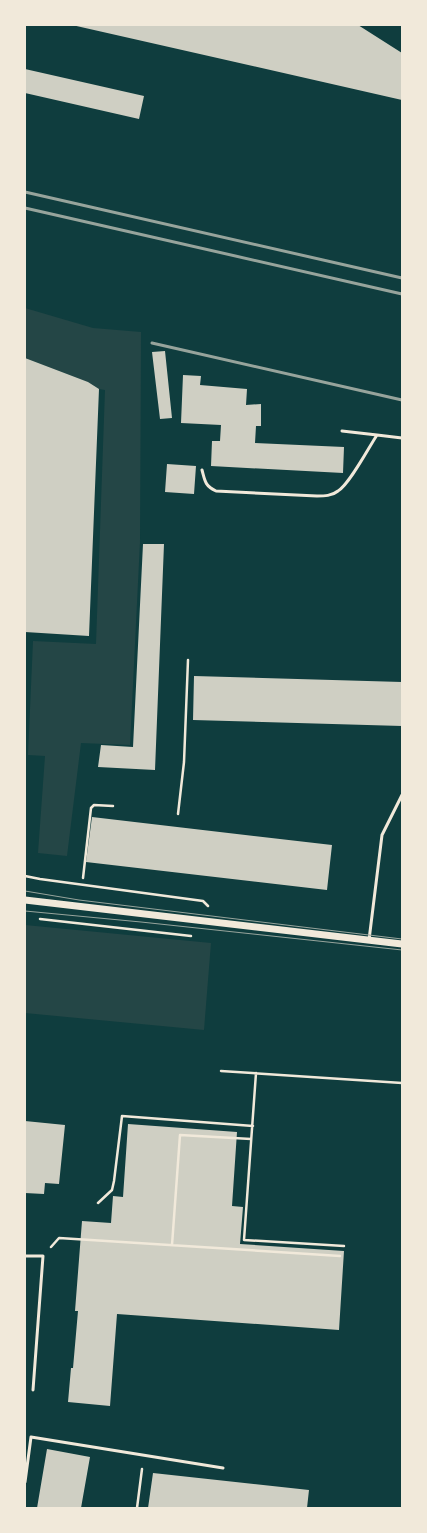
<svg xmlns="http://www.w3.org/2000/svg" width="427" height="1533" font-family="Barlow,sans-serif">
  <rect width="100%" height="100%" fill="#0f3d3e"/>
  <!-- green -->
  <path fill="#244646" d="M 25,308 L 93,328 L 141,332 L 140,542 L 130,745 L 81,743 L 67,856 L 38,853 L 45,756 L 28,755 L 33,641 L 96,644 L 105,390 L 99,389 L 88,382 L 25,358 Z
    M 25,925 L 211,943 L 204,1030 L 25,1013 Z"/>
  <!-- building -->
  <path fill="#cfcfc3" d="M 72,25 L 358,25 L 402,53 L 402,100 Z
    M 25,69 L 144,96 L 139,119 L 25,93 Z
    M 165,351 L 172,418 L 160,419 L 152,352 Z
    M 25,358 L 88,382 L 99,389 L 89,636 L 25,632 Z
    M 183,375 L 201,376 L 200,385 L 247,389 L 246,405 L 261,404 L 261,426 L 256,426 L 255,443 L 344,447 L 343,473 L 211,466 L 212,441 L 220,441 L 221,425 L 181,423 Z
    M 167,464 L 196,466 L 194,494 L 165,492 Z
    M 143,544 L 164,544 L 155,770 L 98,767 L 101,745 L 133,747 Z
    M 194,676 L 402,682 L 402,726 L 193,720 Z
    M 92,817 L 332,845 L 327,890 L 86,862 Z
    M 25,1121 L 65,1125 L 59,1184 L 45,1183 L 44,1194 L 25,1193 Z
    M 128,1124 L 237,1132 L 232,1206 L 243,1207 L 240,1244 L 344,1251 L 339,1330 L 117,1314 L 110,1406 L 68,1402 L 71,1368 L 73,1368 L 78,1311 L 75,1311 L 82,1221 L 111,1223 L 113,1196 L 123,1197 Z
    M 47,1449 L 90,1457 L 81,1508 L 37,1508 Z
    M 153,1473 L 309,1490 L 307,1508 L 148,1508 Z"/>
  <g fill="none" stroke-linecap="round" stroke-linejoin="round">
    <!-- path -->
    <path stroke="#f1e9da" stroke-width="2.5" d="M 178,814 L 184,762 L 188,660
      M 25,876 L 40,879 L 203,901 L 208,906
      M 83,878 L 91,808 L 94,805 L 113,806
      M 40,919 L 191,936
      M 221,1071 L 402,1083
      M 256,1073 L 244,1240 L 344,1246
      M 98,1203 L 112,1190 L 114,1181 L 122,1116 L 253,1126
      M 172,1245 L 180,1135 L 251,1139
      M 51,1247 L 59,1238 L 340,1256
      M 137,1508 L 142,1469"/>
    <!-- service -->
    <path stroke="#f1e9da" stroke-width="3" d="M 342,431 L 377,435
      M 202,470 C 205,481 205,486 216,491 L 317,496 C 324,496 332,496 338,491 C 349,485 369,447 377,435 L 402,438
      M 369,940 L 382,835 L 402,795
      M 25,1256 L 43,1256 L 33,1390
      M 25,1482 L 31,1437 L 223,1468"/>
    <!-- tertiary -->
    <path stroke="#f1e9da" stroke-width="7" d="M 25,900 L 402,944"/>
    <!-- tram -->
    <path stroke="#97a49c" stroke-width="1" d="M 25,891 L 79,900 L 402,939
      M 25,911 L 141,922 L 402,950"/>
    <!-- rail -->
    <path stroke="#97a49c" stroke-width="3" d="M 25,192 L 402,278
      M 25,208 L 402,294
      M 152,343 L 402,400"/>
  </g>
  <!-- border -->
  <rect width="427" height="1533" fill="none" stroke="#f1e9da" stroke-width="52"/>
</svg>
